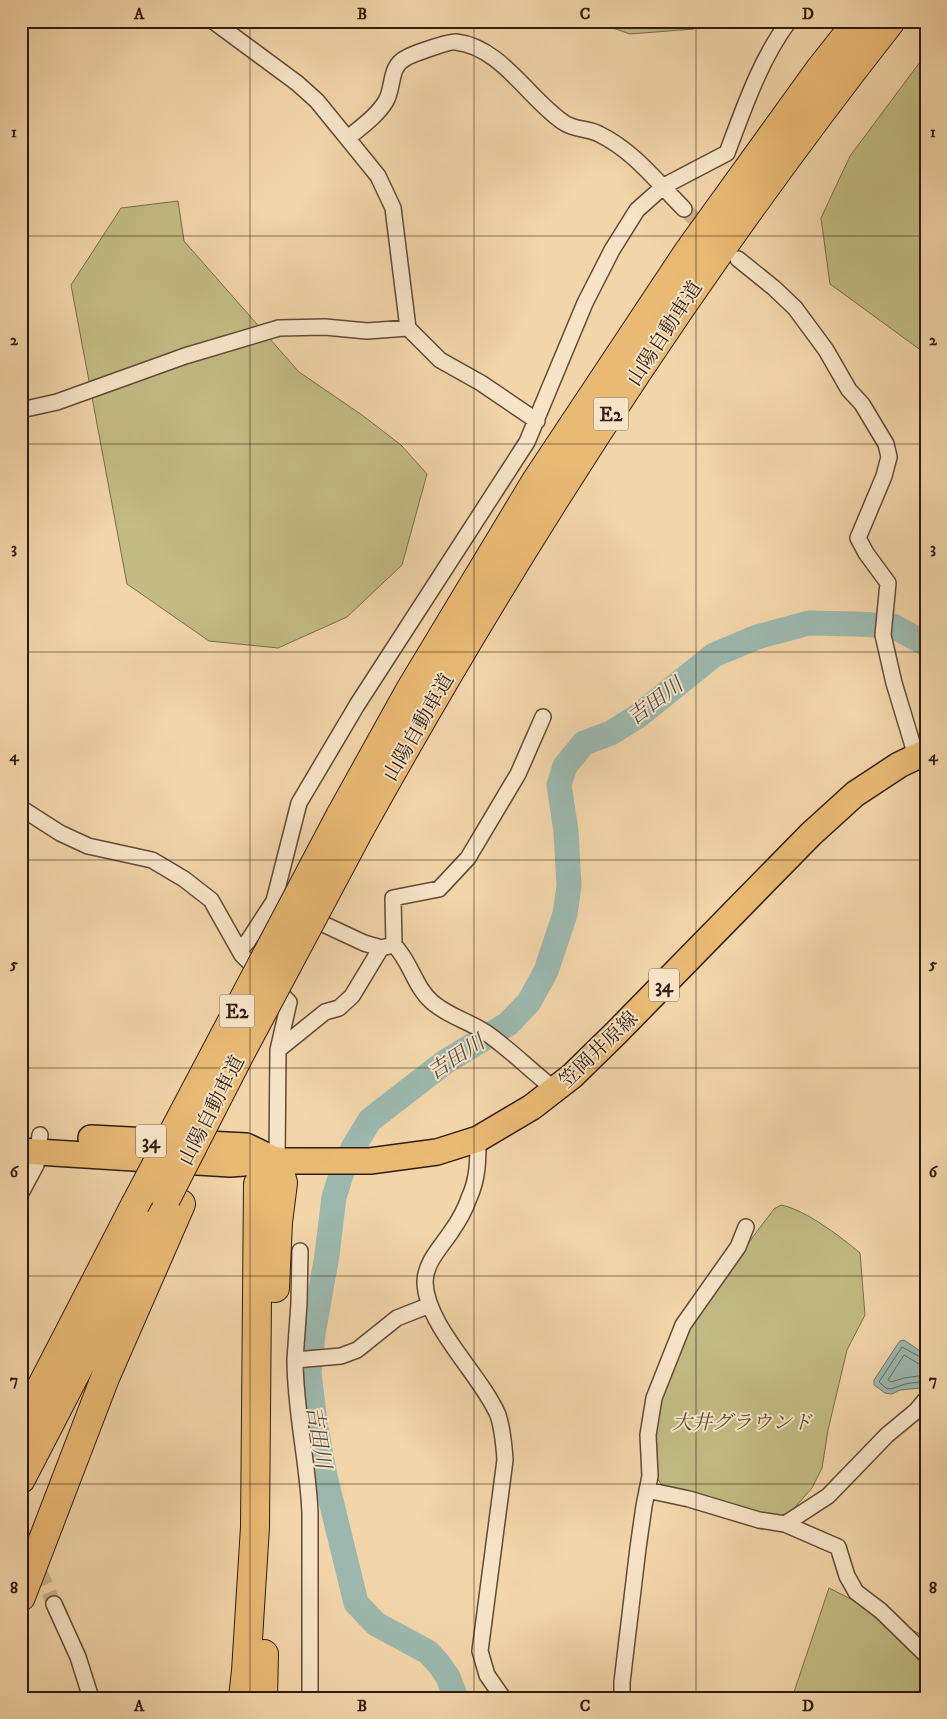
<svg xmlns="http://www.w3.org/2000/svg" width="947" height="1719" font-family="'IM FELL DW Pica','Noto Serif JP',serif">
  <rect width="100%" height="100%" fill="#f2d5a9"/>
  <filter id="stains"><feTurbulence type="fractalNoise" baseFrequency=".004" numOctaves="4"/><feColorMatrix values="0 0 0 0 .2 0 0 0 0 .09 0 0 0 0 .02 0 0 0 .5 -.17"/></filter>
  <radialGradient id="worn" r=".72"><stop offset=".6" stop-color="#630" stop-opacity="0"/><stop offset="1" stop-color="#630" stop-opacity=".3"/></radialGradient>
  <!-- green -->
  <path fill="#c2bb83" stroke="#7a6c4a" d="M 593,21 L 705,21 L 694,29 L 630,34 Z
    M 926,54 L 926,354 L 830,284 L 821,218 L 850,156 Z
    M 178,201 L 184,241 L 299,372 L 362,415 L 401,445 L 427,474 L 402,565 L 347,617 L 278,648 L 209,641 L 127,584 L 71,285 L 121,208 Z
    M 781,1205 C 806,1210 841,1237 860,1253 L 865,1315 L 847,1350 L 828,1430 L 822,1468 L 812,1488 L 789,1514 L 781,1518 L 666,1492 L 654,1473 L 655,1411 L 682,1338 L 746,1246 L 774,1209 Z
    M 829,1588 L 926,1637 L 926,1698 L 792,1698 Z"/>
  <!-- water -->
  <path fill="#9cb8ae" stroke="#717a6f" d="M 904,1340 L 926,1355 L 926,1385 L 921,1388 L 900,1390 L 892,1394 L 885,1393 L 874,1385 L 874,1380 L 897,1345 L 900,1341 Z"/>
  <g fill="none" stroke-linecap="round" stroke-linejoin="round">
    <!-- shore -->
    <path stroke="#666a60" stroke-width="1" d="M 926,1359 L 922,1358 L 902,1347 L 879,1382 L 886,1388 L 891,1389 L 905,1384 L 926,1381
      M 926,1365 L 919,1364 L 904,1355 L 888,1380 L 891,1382 L 904,1378 L 926,1375"/>
    <!-- river -->
    <path stroke="#9cb8ae" stroke-width="25" d="M 456,1698 L 448,1677 L 439,1664 L 428,1652 L 376,1624 L 356,1603 L 325,1476 L 315,1423 L 309,1373 L 313,1334 L 327,1255 L 334,1197 L 342,1172 L 354,1146 L 370,1120 L 445,1062 L 508,1024 L 529,1002 L 546,971 L 565,914 L 569,886 L 566,831 L 559,785 L 565,766 L 584,743 L 611,733 L 638,716 L 714,655 L 757,637 L 809,623 L 856,624 L 893,626 L 926,644"/>
    <!-- street-tunnel -->
    <path stroke="#cbb08b" stroke-width="15" stroke-dasharray="15 8" stroke-linecap="butt" d="M 684,209 L 710,233
      M 21,1529 L 54,1604"/>
    <defs>
      <path id="street" d="M 213,21 L 297,83 L 317,101 L 378,176 L 393,208 L 408,328 L 440,360 L 481,383 L 537,421
        M 925,21 L 926,22
        M 348,138 C 361,127 377,116 386,101 C 394,87 389,66 406,58 C 412,54 450,41 456,42 C 501,47 528,98 563,122 C 573,130 588,128 599,134 C 634,151 657,182 684,209
        M 738,259 L 774,288 L 795,308 L 826,350 L 849,390 L 862,404 L 886,444 L 889,457 L 884,476 L 858,538 L 866,553 L 888,583 L 883,635 L 894,683 L 916,756
        M 21,410 L 57,402 L 185,356 L 279,328 L 325,327 L 367,331 L 408,328
        M 21,808 L 60,833 L 88,846 L 152,860 L 184,879 L 211,900 L 242,955 L 289,1002 L 278,1050
        M 394,945 L 393,898 L 439,889 L 468,858 L 518,774 L 543,717
        M 385,947 L 394,945 C 411,962 414,986 432,1002 C 448,1016 468,1021 485,1032 C 507,1047 527,1067 548,1084 L 553,1092
        M 240,950 L 248,941 L 274,901
        M 478,1139 C 478,1160 478,1179 469,1198 C 465,1210 458,1222 451,1232 C 441,1247 425,1263 425,1282 C 426,1326 481,1375 498,1415 C 503,1430 504,1445 505,1460 L 480,1651 L 487,1675 L 503,1698
        M 277,1161 L 278,1050 L 325,1012 L 339,1008 L 352,996 L 381,948 L 364,943 L 274,901 L 299,803 L 357,705 L 527,442 L 585,303 L 612,250 L 637,210 L 664,186 L 727,153 C 744,108 760,60 789,21
        M 21,1193 L 36,1165 L 40,1135
        M 295,1360 L 299,1303 L 300,1251
        M 647,1490 L 689,1499 L 759,1520 L 785,1524 L 838,1547 L 847,1576 L 856,1592 L 881,1611 L 926,1655
        M 785,1524 L 828,1496 L 887,1435 L 916,1411 L 926,1399
        M 54,1604 L 78,1657 L 91,1698
        M 310,1698 L 310,1513 C 308,1462 295,1411 295,1360 L 341,1356 L 357,1350 L 397,1318 L 430,1305
        M 622,1698 L 622,1682 L 638,1548 L 644,1506 L 650,1476 L 648,1435 L 654,1398 L 683,1325 L 738,1247 L 746,1227"/>
      <path id="primary" d="M 91,1138 L 246,1146 L 271,1158
        M 21,1151 L 230,1164 L 277,1161 L 370,1161 L 437,1152 L 478,1139 L 532,1107 L 572,1076 L 616,1033 L 811,834 L 855,794 L 899,765 L 926,752"/>
      <path id="highway" d="M 340,816 L 410,690 L 536,481 L 688,252 L 820,69 L 858,21
        M 361,827 C 517,546 692,274 891,21
        M 275,1288 L 278,1222 L 283,1183 L 277,1161
        M 21,1426 L 135,1205
        M 21,1479 L 156,1218
        M 21,1597 L 105,1378 L 181,1204
        M 243,1698 L 246,1671 L 255,1527 L 258,1184 L 277,1161
        M 263,1698 L 264,1654"/>
    </defs>
    <!-- street casing -->
    <use href="#street" stroke="#614a37" stroke-width="18"/>
    <!-- primary casing -->
    <use href="#primary" stroke="#311c11" stroke-width="28"/>
    <!-- highway casing -->
    <use href="#highway" stroke="#311c11" stroke-width="30"/>
    <!-- street -->
    <use href="#street" stroke="#f7e4c7" stroke-width="15"/>
    <!-- primary -->
    <use href="#primary" stroke="#e9ba74" stroke-width="25"/>
    <!-- highway -->
    <use href="#highway" stroke="#e9ba74" stroke-width="28"/>
    <defs>
      <path id="highway-bridge" d="M 166,1199 L 239,1056 L 361,827
        M 135,1205 L 340,816"/>
    </defs>
    <!-- highway-bridge casing -->
    <use href="#highway-bridge" stroke="#311c11" stroke-width="30" stroke-linecap="butt"/>
    <!-- highway-bridge -->
    <use href="#highway-bridge" stroke="#e9ba74" stroke-width="28"/>
  </g>
  <!-- grid -->
  <path fill="none" stroke="#311c11" stroke-width="1" stroke-opacity="0.55" d="M 250,21 L 250,1698M 474,21 L 474,1698M 696,21 L 696,1698M 21,236 L 926,236M 21,444 L 926,444M 21,652 L 926,652M 21,860 L 926,860M 21,1068 L 926,1068M 21,1276 L 926,1276M 21,1484 L 926,1484"/>
  <g text-anchor="middle" stroke-width="4" stroke-linejoin="round" paint-order="stroke">
    <!-- shield labels -->
    <g fill="#f7e4c7" stroke="#6c5848" stroke-width="1">
      <rect x="593.5" y="397.5" width="35" height="33" rx="4"/>
      <rect x="649" y="968.5" width="30" height="33" rx="4"/>
      <rect x="219.5" y="994.5" width="35" height="33" rx="4"/>
      <rect x="136" y="1124.5" width="30" height="33" rx="4"/>
    </g>
    <g font-size="19" font-weight="bold" fill="#311c11">
      <text x="611" y="421">E2</text>
      <text x="664" y="992">34</text>
      <text x="237" y="1018">E2</text>
      <text x="151" y="1148">34</text>
    </g>
    <!-- street labels -->
    <g font-size="20" fill="#311c11" stroke="#f7e4c7">
      <text transform="translate(664 333) rotate(-57)" y="7">山陽自動車道</text>
      <text transform="translate(418 727) rotate(-60)" y="7">山陽自動車道</text>
      <text transform="translate(598 1049) rotate(-44)" y="7">笠岡井原線</text>
      <text transform="translate(211 1110) rotate(-63)" y="7">山陽自動車道</text>
    </g>
    <!-- park labels -->
    <g font-size="20" font-style="italic" fill="#5c4c33" stroke="#f7e4c7">
      <text x="742" y="1429">大井グラウンド</text>
    </g>
    <!-- water labels -->
    <g font-size="21" font-style="italic" fill="#514b40" stroke="#f7e4c7">
      <text transform="translate(655 701) rotate(-37)" y="7">吉田川</text>
      <text transform="translate(456 1057) rotate(-33)" y="7">吉田川</text>
      <text transform="translate(319 1437) rotate(81)" y="7">吉田川</text>
    </g>
  </g>
  <!-- margin -->
  <rect width="947" height="1719" fill="none" stroke="#f2d5a9" stroke-width="55"/>
  <rect x="28" y="28" width="892" height="1664" fill="none" stroke="#311c11" stroke-width="2"/>
  <g font-size="16" text-anchor="middle" font-weight="bold" fill="#311c11">
    <text x="139" y="19">A</text>
    <text x="362" y="19">B</text>
    <text x="585" y="19">C</text>
    <text x="808" y="19">D</text>
    <text x="14" y="137">1</text>
    <text x="933" y="137">1</text>
    <text x="14" y="345">2</text>
    <text x="933" y="345">2</text>
    <text x="14" y="553">3</text>
    <text x="933" y="553">3</text>
    <text x="14" y="761">4</text>
    <text x="933" y="761">4</text>
    <text x="14" y="969">5</text>
    <text x="933" y="969">5</text>
    <text x="14" y="1177">6</text>
    <text x="933" y="1177">6</text>
    <text x="14" y="1385">7</text>
    <text x="933" y="1385">7</text>
    <text x="14" y="1593">8</text>
    <text x="933" y="1593">8</text>
    <text x="139" y="1711">A</text>
    <text x="362" y="1711">B</text>
    <text x="585" y="1711">C</text>
    <text x="808" y="1711">D</text>
  </g>
  <rect width="100%" height="100%" filter="url(#stains)"/>
  <rect width="100%" height="100%" fill="url(#worn)"/>
</svg>
